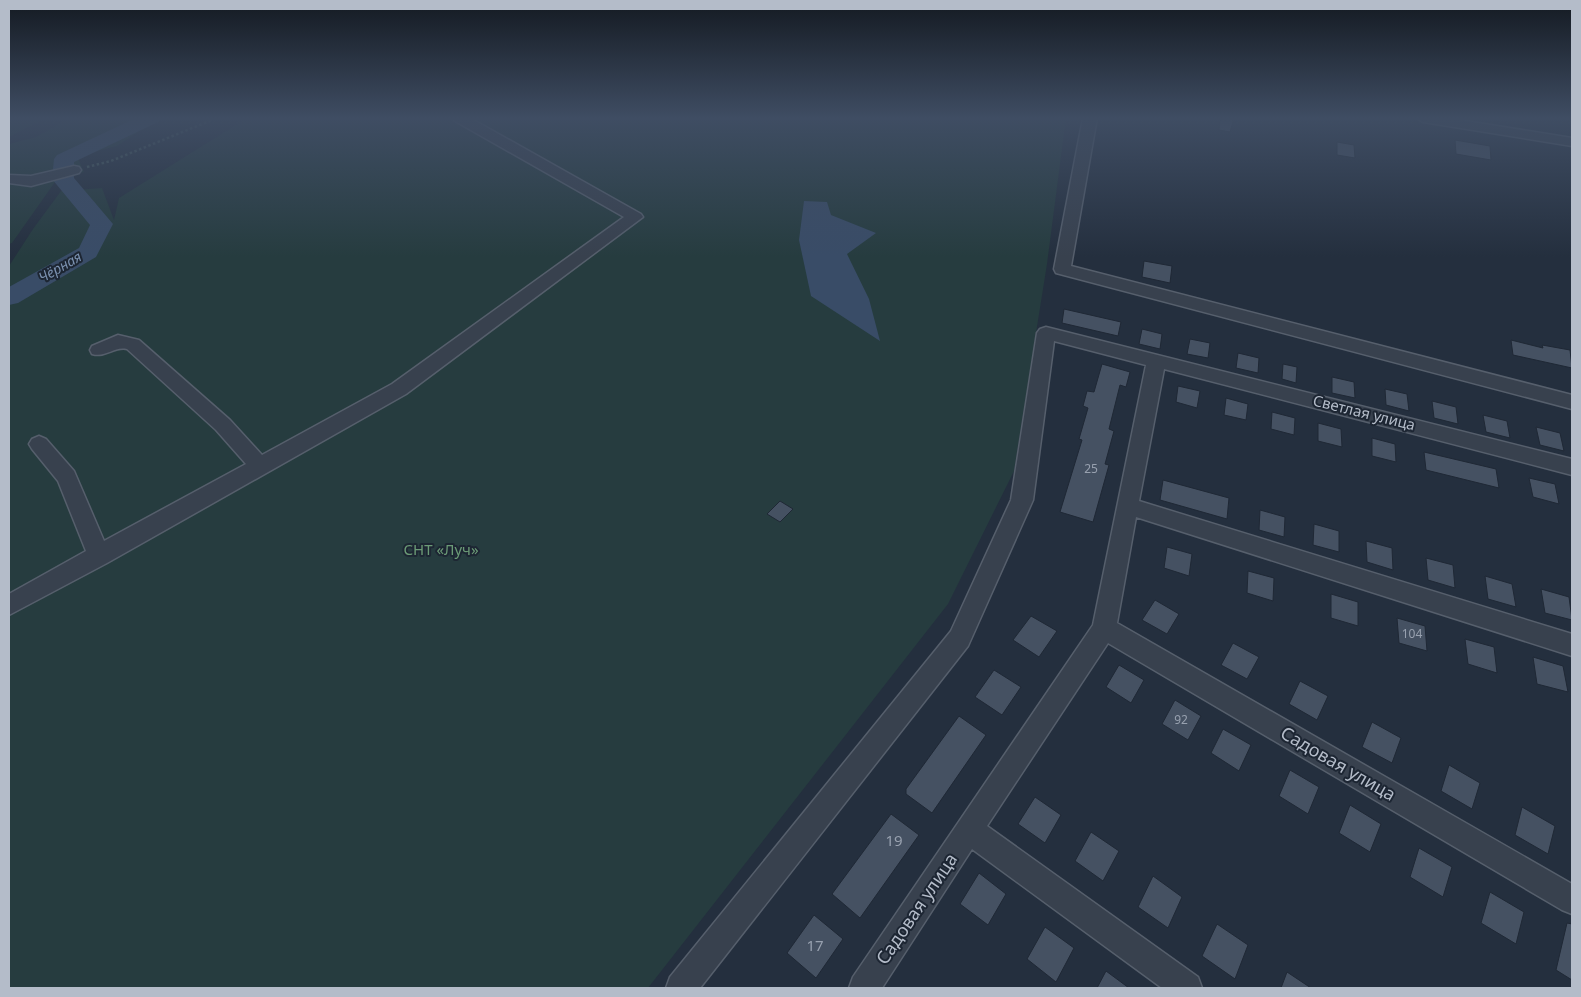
<svg xmlns="http://www.w3.org/2000/svg" width="1581" height="997" font-family="'Noto Sans',sans-serif">
  <rect width="100%" height="100%" fill="#242f3e"/>
  <!-- green -->
  <path fill="#263c3f" d="M 9,118 L 46,118 L 9,137 Z
    M 70,118 L 159,118 L 117,146 L 77,156 L 84,172 L 55,182 L 12,243 L 9,244 L 9,144 L 36,137 Z
    M 247,118 L 1066,118 L 1047,264 L 1014,471 L 948,604 L 648,988 L 9,988 L 9,266 L 33,229 L 61,191 L 102,188 L 114,220 L 119,198 Z"/>
  <!-- water -->
  <path fill="#394c67" d="M 804,201 L 827,202 L 831,215 L 876,233 L 847,254 L 869,299 L 880,341 L 811,296 L 799,240 Z"/>
  <g fill="none" stroke-linecap="round" stroke-linejoin="round">
    <!-- river -->
    <path fill="#394c67" fill-rule="evenodd" d="M 136,118 L 161,118 L 158,122 L 74,162 L 74,178 L 113,224 L 96,257 L 18,303 L 9,305 L 9,287 L 79,248 L 90,225 L 52,179 L 54,159 L 57,155 Z"/>
  </g>
  <!-- building -->
  <path fill="#455162" stroke="#1f2835" d="M 1220,118 L 1234,118 L 1230,132 L 1219,130 Z
    M 1455,140 L 1490,146 L 1491,160 L 1456,154 Z
    M 1337,142 L 1354,145 L 1355,158 L 1337,155 Z
    M 1144,261 L 1172,266 L 1170,283 L 1142,277 Z
    M 1064,309 L 1121,322 L 1118,336 L 1062,323 Z
    M 1142,329 L 1162,334 L 1160,349 L 1139,344 Z
    M 1190,339 L 1210,343 L 1208,358 L 1187,354 Z
    M 1511,340 L 1543,348 L 1542,345 L 1570,350 L 1572,368 L 1513,355 Z
    M 1238,353 L 1259,358 L 1258,373 L 1236,368 Z
    M 1102,364 L 1130,372 L 1126,387 L 1120,385 L 1109,429 L 1114,431 L 1105,464 L 1109,465 L 1093,522 L 1060,512 L 1082,440 L 1079,439 L 1088,408 L 1083,406 L 1087,391 L 1094,392 Z
    M 1283,364 L 1297,367 L 1296,383 L 1282,379 Z
    M 1332,377 L 1354,382 L 1355,398 L 1332,393 Z
    M 1178,386 L 1200,391 L 1197,408 L 1176,402 Z
    M 1385,389 L 1407,394 L 1409,411 L 1386,405 Z
    M 1226,398 L 1248,404 L 1246,420 L 1224,415 Z
    M 1432,401 L 1456,407 L 1458,424 L 1434,418 Z
    M 1272,412 L 1295,418 L 1294,435 L 1271,429 Z
    M 1483,415 L 1507,421 L 1510,438 L 1486,432 Z
    M 1318,423 L 1341,429 L 1342,447 L 1318,441 Z
    M 1536,427 L 1560,433 L 1564,451 L 1540,445 Z
    M 1372,438 L 1395,444 L 1396,462 L 1372,456 Z
    M 1424,452 L 1496,469 L 1499,488 L 1426,470 Z
    M 1529,478 L 1555,484 L 1559,504 L 1533,497 Z
    M 1163,480 L 1229,498 L 1227,519 L 1160,500 Z
    M 780,501 L 793,509 L 780,522 L 767,514 Z
    M 1260,510 L 1285,517 L 1284,537 L 1259,530 Z
    M 1314,524 L 1339,531 L 1339,552 L 1313,545 Z
    M 1366,541 L 1392,548 L 1393,570 L 1367,562 Z
    M 1167,547 L 1192,554 L 1189,576 L 1164,568 Z
    M 1426,558 L 1453,565 L 1455,588 L 1428,580 Z
    M 1248,571 L 1274,578 L 1273,601 L 1247,593 Z
    M 1485,576 L 1512,584 L 1516,607 L 1488,599 Z
    M 1541,589 L 1569,597 L 1572,620 L 1545,613 Z
    M 1331,594 L 1358,602 L 1358,626 L 1331,618 Z
    M 1155,600 L 1179,614 L 1167,634 L 1142,620 Z
    M 1031,616 L 1057,631 L 1039,657 L 1013,640 Z
    M 1397,618 L 1425,626 L 1427,651 L 1399,643 Z
    M 1465,639 L 1494,647 L 1497,673 L 1468,664 Z
    M 1233,643 L 1259,657 L 1247,679 L 1221,665 Z
    M 1533,657 L 1563,666 L 1568,692 L 1537,684 Z
    M 1119,665 L 1144,680 L 1131,703 L 1106,687 Z
    M 994,670 L 1021,687 L 1002,715 L 975,697 Z
    M 1300,681 L 1328,696 L 1317,720 L 1289,704 Z
    M 1175,700 L 1201,716 L 1188,740 L 1162,724 Z
    M 959,716 L 986,735 L 932,813 L 906,794 L 906,789 Z
    M 1372,722 L 1401,738 L 1392,763 L 1362,747 Z
    M 1223,729 L 1251,745 L 1239,771 L 1211,753 Z
    M 1449,765 L 1480,783 L 1472,809 L 1441,791 Z
    M 1290,770 L 1319,787 L 1308,814 L 1279,796 Z
    M 1035,797 L 1061,815 L 1045,843 L 1018,824 Z
    M 1350,805 L 1381,824 L 1370,852 L 1339,833 Z
    M 1522,807 L 1555,826 L 1548,854 L 1515,835 Z
    M 891,814 L 919,835 L 860,918 L 832,894 Z
    M 1091,832 L 1119,851 L 1103,881 L 1075,861 Z
    M 1419,848 L 1452,867 L 1443,897 L 1410,877 Z
    M 979,873 L 1006,894 L 988,925 L 960,904 Z
    M 1153,876 L 1182,897 L 1168,928 L 1138,907 Z
    M 1490,892 L 1524,912 L 1516,944 L 1481,923 Z
    M 814,915 L 843,939 L 816,978 L 787,953 Z
    M 1567,923 L 1572,924 L 1572,980 L 1556,970 Z
    M 1217,924 L 1248,945 L 1235,979 L 1202,956 Z
    M 1045,927 L 1074,948 L 1056,982 L 1027,959 Z
    M 1106,971 L 1129,988 L 1097,988 Z
    M 1287,972 L 1311,988 L 1281,988 Z"/>
  <g fill="none" stroke-linecap="round" stroke-linejoin="round">
    <defs>
      <path id="minor" d="M 453,118 L 470,118 L 641,214 L 643,217 L 406,394 L 107,563 L 9,615 L 9,594 L 86,551 L 58,481 L 32,449 L 29,444 L 32,439 L 39,436 L 46,439 L 74,471 L 104,541 L 246,464 L 216,430 L 127,349 C 114,346 106,358 92,354 L 90,350 L 92,346 L 118,335 L 139,340 L 230,420 L 262,455 L 392,384 L 624,217 L 455,121 Z
        M 1083,118 L 1097,118 L 1071,266 L 1572,395 L 1572,409 L 1056,273 L 1054,269 Z
        M 1416,118 L 1447,118 L 1572,138 L 1572,146 L 1423,122 Z
        M 74,166 L 79,167 L 81,170 L 79,173 L 31,186 L 9,183 L 9,175 L 31,176 Z
        M 1046,327 L 1572,459 L 1572,475 L 1164,369 L 1139,501 L 1572,634 L 1572,656 L 1136,517 L 1117,623 L 1572,884 L 1572,914 L 1562,910 L 1108,643 L 987,826 L 1198,977 L 1202,988 L 1162,988 L 972,849 L 882,988 L 849,988 L 853,977 L 1093,625 L 1146,365 L 1054,341 L 1033,500 L 968,646 L 700,988 L 666,988 L 670,977 L 951,631 L 1011,500 L 1037,333 L 1040,329 Z"/>
    </defs>
    <!-- minor casing -->
    <use href="#minor" stroke="#565f6c" stroke-width="3"/>
    <!-- path -->
    <path stroke="#44595c" stroke-width="2.5" stroke-dasharray="2.5 2.5" stroke-linecap="butt" d="M 87,167 L 111,161 L 217,118"/>
    <!-- minor -->
    <use href="#minor" fill="#38414e" fill-rule="evenodd"/>
  </g>
  <!-- sky -->
  <linearGradient id="sky" x2="0" y2="1"><stop stop-color="#141a22"/><stop offset="0.46" stop-color="#3f4d63"/><stop offset="1" stop-color="#3f4d63" stop-opacity="0"/></linearGradient>
  <rect width="1581" height="257" fill="url(#sky)"/>
  <g text-anchor="middle" stroke-width="4" stroke-linejoin="round" paint-order="stroke">
    <!-- number labels -->
    <g font-size="12" fill="#98a1af">
      <text x="1091" y="473">25</text>
      <text x="1412" y="638">104</text>
      <text x="1181" y="724">92</text>
    </g>
    <!-- far-water labels -->
    <g font-size="14" font-style="italic" fill="#7c92b1" stroke="#1d2633">
      <text transform="translate(60 267) rotate(-30)" y="5">Чёрная</text>
    </g>
    <!-- street labels -->
    <g font-size="15" fill="#b4bcc9" stroke="#1d2633">
      <text transform="translate(1364 413) rotate(14)" y="5">Светлая улица</text>
    </g>
    <!-- park labels -->
    <g font-size="15" fill="#6b9a76" stroke="#1d2633">
      <text x="441" y="555">СНТ «Луч»</text>
    </g>
    <!-- near-number labels -->
    <g font-size="15" fill="#98a1af">
      <text x="894" y="846">19</text>
      <text x="815" y="951">17</text>
    </g>
    <!-- near-street labels -->
    <g font-size="18" fill="#b4bcc9" stroke="#1d2633">
      <text transform="translate(1338 764) rotate(30)" y="6">Садовая улица</text>
      <text transform="translate(917 909) rotate(-56)" y="6">Садовая улица</text>
    </g>
  </g>
  <!-- border -->
  <rect width="1581" height="997" fill="none" stroke="#b4bcc9" stroke-width="20"/>
</svg>
